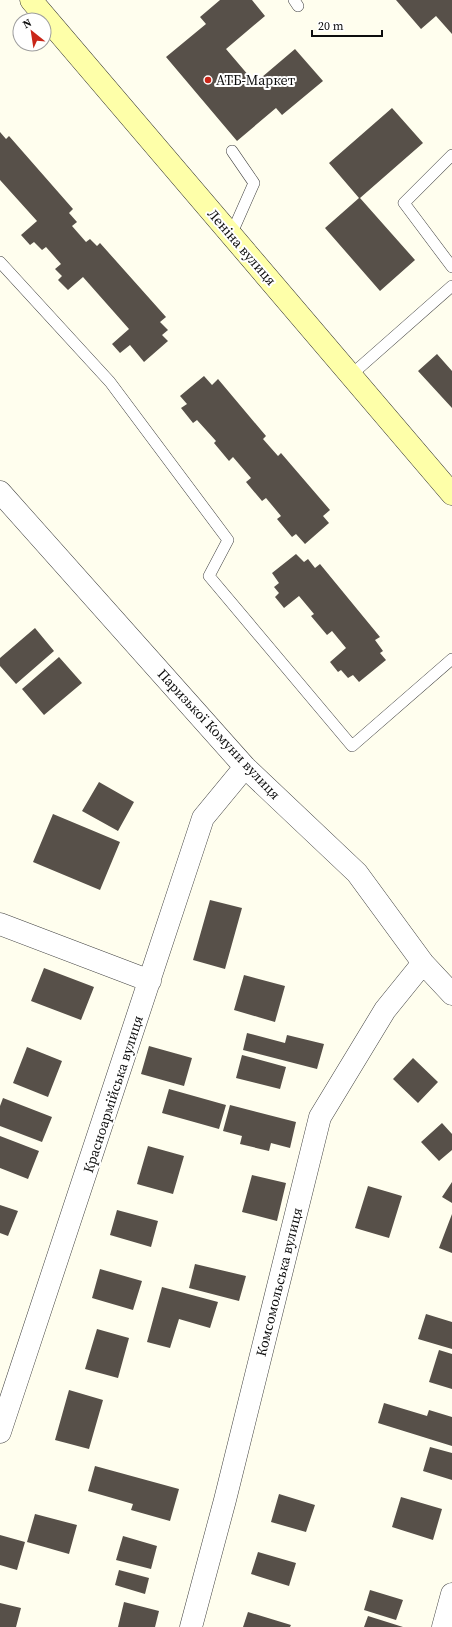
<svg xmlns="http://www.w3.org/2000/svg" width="452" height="1627" font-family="'Source Serif 4',serif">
  <rect width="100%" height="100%" fill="#fffeee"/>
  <!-- building -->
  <path fill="#575049" d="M 220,0 L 252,0 L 265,16 L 226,49 L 255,83 L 295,49 L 323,81 L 282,115 L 276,108 L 237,141 L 166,57 L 206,24 L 200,17 Z
    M 396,0 L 452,0 L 452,34 L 436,16 L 421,29 Z
    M 392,108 L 423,143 L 360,198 L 415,260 L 380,291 L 325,228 L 359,198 L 329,163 Z
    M 0,132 L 6,139 L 9,136 L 73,209 L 69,213 L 77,222 L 72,226 L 86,242 L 90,239 L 97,246 L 100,243 L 166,317 L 160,322 L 168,330 L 162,335 L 168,341 L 144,362 L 130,345 L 120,353 L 112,344 L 129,329 L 83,277 L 68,290 L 58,280 L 62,276 L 55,269 L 61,264 L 46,247 L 42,250 L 34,242 L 30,245 L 21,235 L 37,221 L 0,180 Z
    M 437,354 L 452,371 L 452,408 L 418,371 Z
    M 204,376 L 212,385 L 218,379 L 266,436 L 263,439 L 278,456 L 281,453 L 330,510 L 323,516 L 329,523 L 305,544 L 296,534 L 292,537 L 277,519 L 281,516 L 266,498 L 262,501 L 246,482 L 251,478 L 233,457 L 229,461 L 214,443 L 216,441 L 197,420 L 193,423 L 181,408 L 187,404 L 180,396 Z
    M 296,554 L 304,562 L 308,559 L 315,568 L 320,564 L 380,637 L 375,640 L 383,651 L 380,653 L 386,660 L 359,682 L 353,675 L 348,678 L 341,670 L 338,672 L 330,662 L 346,648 L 332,631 L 327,635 L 311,616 L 314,614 L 299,596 L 284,608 L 275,597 L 279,593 L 274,587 L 279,583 L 272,573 Z
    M 35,628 L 54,651 L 16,684 L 0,666 L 0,658 Z
    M 59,657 L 82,683 L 44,715 L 22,689 Z
    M 99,782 L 134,802 L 118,831 L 82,811 Z
    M 53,814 L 120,842 L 100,890 L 33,862 Z
    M 210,900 L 242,908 L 225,969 L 193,960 Z
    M 44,968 L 94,987 L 81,1020 L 31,1001 Z
    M 244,975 L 285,986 L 275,1022 L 234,1010 Z
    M 247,1033 L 285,1043 L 287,1035 L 324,1044 L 317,1069 L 243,1050 Z
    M 149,1046 L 192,1058 L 184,1086 L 141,1074 Z
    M 27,1047 L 62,1061 L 48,1097 L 13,1083 Z
    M 242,1055 L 286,1067 L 280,1089 L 236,1078 Z
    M 413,1058 L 438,1082 L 418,1103 L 393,1079 Z
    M 169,1089 L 226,1105 L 219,1129 L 162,1113 Z
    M 3,1098 L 52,1117 L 42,1142 L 0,1126 L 0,1106 Z
    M 230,1105 L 296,1122 L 290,1148 L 271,1143 L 269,1151 L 240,1144 L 242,1136 L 223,1131 Z
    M 442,1123 L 452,1134 L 452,1150 L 439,1161 L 421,1142 Z
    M 0,1136 L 39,1151 L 28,1179 L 0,1168 Z
    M 148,1146 L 184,1156 L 173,1194 L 137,1184 Z
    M 252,1175 L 286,1183 L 277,1221 L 242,1212 Z
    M 452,1182 L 452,1203 L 442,1197 Z
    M 368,1186 L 402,1196 L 389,1238 L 355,1228 Z
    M 0,1205 L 18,1211 L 8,1236 L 0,1233 Z
    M 117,1210 L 158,1221 L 151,1247 L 110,1235 Z
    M 452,1214 L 452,1253 L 439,1248 Z
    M 195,1264 L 246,1276 L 239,1301 L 189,1288 Z
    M 100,1269 L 142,1281 L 133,1310 L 92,1298 Z
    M 162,1287 L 218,1302 L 210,1328 L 179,1319 L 170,1348 L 147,1342 Z
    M 426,1314 L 452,1322 L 452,1349 L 418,1339 Z
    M 97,1329 L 129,1338 L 118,1378 L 85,1369 Z
    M 439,1350 L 452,1354 L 452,1389 L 429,1382 Z
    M 69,1390 L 103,1400 L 89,1449 L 55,1440 Z
    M 384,1403 L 427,1416 L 429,1410 L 452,1417 L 452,1446 L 378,1423 Z
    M 430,1447 L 452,1453 L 452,1480 L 423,1471 Z
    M 95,1466 L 179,1489 L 170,1521 L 131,1510 L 133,1504 L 88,1491 Z
    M 279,1494 L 315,1505 L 306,1532 L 271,1522 Z
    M 401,1497 L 442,1509 L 433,1540 L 392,1527 Z
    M 35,1514 L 77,1525 L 69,1554 L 27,1542 Z
    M 0,1535 L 25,1542 L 17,1570 L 0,1565 Z
    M 123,1536 L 157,1546 L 151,1569 L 116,1560 Z
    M 258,1552 L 296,1563 L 289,1586 L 251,1574 Z
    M 119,1570 L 149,1578 L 145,1594 L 115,1585 Z
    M 370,1590 L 403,1600 L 396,1620 L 364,1610 Z
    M 124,1602 L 159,1611 L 155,1627 L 118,1627 Z
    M 0,1603 L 21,1608 L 16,1627 L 0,1627 Z
    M 248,1612 L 291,1625 L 290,1627 L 243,1627 Z
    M 368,1616 L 403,1627 L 364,1627 Z"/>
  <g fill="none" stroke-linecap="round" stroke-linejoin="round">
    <defs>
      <path id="lane" d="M 294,0 L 298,6
        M 452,155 L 404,203 L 452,267
        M 231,235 L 254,183 L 232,151
        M 0,262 L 110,382 L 228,540 L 209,576 L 352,746 L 452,659
        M 351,375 L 452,286"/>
      <path id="street" d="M 0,492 L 245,767 L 357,873 L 423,963 L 452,994
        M 0,924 L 150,981
        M 0,1432 L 203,818 L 245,767
        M 191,1627 L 225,1500 L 320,1117 L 385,1010 L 423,963
        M 443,1627 L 452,1594"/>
      <path id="secondary" d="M 31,0 L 452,494"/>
    </defs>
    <!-- lane casing -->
    <use href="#lane" stroke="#404040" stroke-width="12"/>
    <!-- street casing -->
    <use href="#street" stroke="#404040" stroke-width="23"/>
    <!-- secondary casing -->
    <use href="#secondary" stroke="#2f2f2f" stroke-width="23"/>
    <!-- lane -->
    <use href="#lane" stroke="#fff" stroke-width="11"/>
    <!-- street -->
    <use href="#street" stroke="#fff" stroke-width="22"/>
    <!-- secondary -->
    <use href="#secondary" stroke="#feffa9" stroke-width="22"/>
  </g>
  <!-- markers -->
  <circle fill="#c92619" stroke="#fff" stroke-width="1.5" cx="208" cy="80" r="4"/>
  <g text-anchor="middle" stroke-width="4" stroke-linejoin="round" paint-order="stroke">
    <!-- poi labels -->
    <g font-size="14" fill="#0d0d0d" stroke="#fff" text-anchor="start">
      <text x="216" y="85">АТБ-Маркет</text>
    </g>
    <!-- street labels -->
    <g font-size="14" fill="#0d0d0d" stroke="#fff">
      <text transform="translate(242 247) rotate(49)" y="5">Леніна вулиця</text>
      <text transform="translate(219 734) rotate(47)" y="5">Паризької Комуни вулиця</text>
      <text transform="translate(113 1094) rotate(-72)" y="5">Красноармійська вулиця</text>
      <text transform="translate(279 1282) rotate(-76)" y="5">Комсомольська вулиця</text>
    </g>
  </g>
  <!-- north arrow -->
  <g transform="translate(32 32) rotate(330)"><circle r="19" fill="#ffffff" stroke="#9e9e9e"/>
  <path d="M0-3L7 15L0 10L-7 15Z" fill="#c92619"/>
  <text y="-6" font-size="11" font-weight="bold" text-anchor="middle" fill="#0d0d0d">N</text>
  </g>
  <!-- scale -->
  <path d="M312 30v6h70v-6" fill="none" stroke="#0d0d0d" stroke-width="2"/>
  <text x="318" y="30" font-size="12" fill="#0d0d0d" stroke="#ffffff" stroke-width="3" paint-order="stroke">20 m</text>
</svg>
